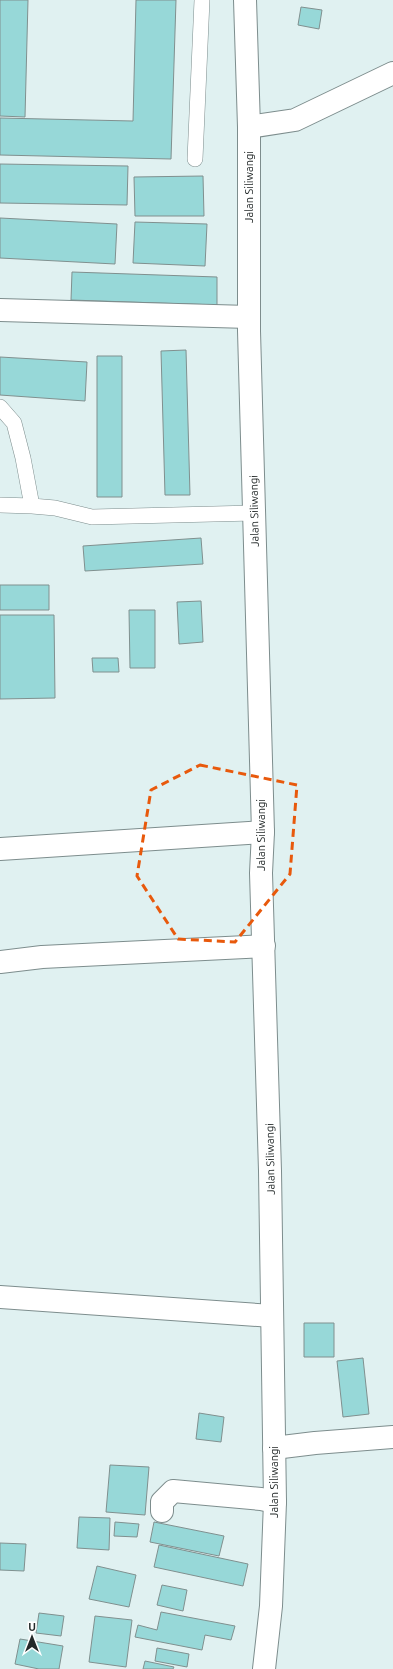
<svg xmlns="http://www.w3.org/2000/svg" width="393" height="1669" font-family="Ubuntu,sans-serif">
  <rect width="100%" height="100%" fill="#e0f1f1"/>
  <!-- building -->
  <path fill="#97d8d8" stroke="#80908f" d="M 0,0 L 28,0 L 25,117 L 0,116 Z
    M 136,0 L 176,0 L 171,159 L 0,155 L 0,118 L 133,121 Z
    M 301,7 L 322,10 L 319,29 L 298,25 Z
    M 0,164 L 128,166 L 127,205 L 0,203 Z
    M 203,176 L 204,216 L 135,216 L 134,177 Z
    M 0,218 L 117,224 L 115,264 L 0,258 Z
    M 135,222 L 207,224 L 205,266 L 133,263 Z
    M 72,272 L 217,277 L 217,305 L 71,300 Z
    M 186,350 L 190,495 L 165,495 L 161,351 Z
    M 97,356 L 122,356 L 122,497 L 97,497 Z
    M 0,357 L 87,362 L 85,401 L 0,395 Z
    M 201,538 L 203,564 L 85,571 L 83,546 Z
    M 0,585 L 49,585 L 49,610 L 0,610 Z
    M 201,601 L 203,642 L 179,644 L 177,602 Z
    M 129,610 L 155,610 L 155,668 L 130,668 Z
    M 0,615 L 54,615 L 55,698 L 0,699 Z
    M 92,658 L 118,658 L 119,672 L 93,672 Z
    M 304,1323 L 334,1323 L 334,1357 L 304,1357 Z
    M 363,1358 L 369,1414 L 343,1417 L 337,1361 Z
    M 199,1413 L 224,1417 L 221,1442 L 196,1439 Z
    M 110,1465 L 149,1467 L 145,1515 L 106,1512 Z
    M 79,1517 L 110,1518 L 109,1550 L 77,1548 Z
    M 115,1522 L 139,1524 L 137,1537 L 114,1536 Z
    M 154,1522 L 224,1536 L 219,1556 L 150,1542 Z
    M 0,1543 L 26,1544 L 24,1571 L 0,1570 Z
    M 159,1545 L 248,1564 L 243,1586 L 154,1567 Z
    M 97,1566 L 136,1575 L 129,1607 L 89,1599 Z
    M 162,1585 L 187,1590 L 183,1611 L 157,1605 Z
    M 161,1612 L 235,1626 L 231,1640 L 205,1635 L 202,1650 L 135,1637 L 138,1625 L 157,1630 Z
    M 39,1613 L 64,1616 L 61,1636 L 36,1633 Z
    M 95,1616 L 132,1620 L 126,1667 L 89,1662 Z
    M 20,1639 L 63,1646 L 59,1669 L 39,1669 L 15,1664 Z
    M 157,1648 L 189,1654 L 187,1667 L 155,1661 Z
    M 145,1661 L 174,1667 L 173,1669 L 143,1669 Z"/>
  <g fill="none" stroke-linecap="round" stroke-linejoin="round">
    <defs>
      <path id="service" d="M 195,159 L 202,0
        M 0,407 L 14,423 L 23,458 L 32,506 L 55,508 L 92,517 L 254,513
        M 0,505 L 32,506"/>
      <path id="minor" d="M 249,127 L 295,120 L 393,73
        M 0,849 L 263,832
        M 0,962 L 42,957 L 264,946
        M 0,1297 L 272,1316
        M 274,1448 L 315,1443 L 393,1437
        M 162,1511 L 162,1502 L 173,1491 L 261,1499 L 275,1502"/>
      <path id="tertiary" d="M 0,310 L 249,317"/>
      <path id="primary" d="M 245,0 L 249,127 L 249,331 L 263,832 L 261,873 L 270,1171 L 275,1502 L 271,1606 L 264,1669"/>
    </defs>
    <!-- service casing -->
    <use href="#service" stroke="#7d8d8d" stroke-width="16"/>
    <!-- minor casing -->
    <use href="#minor" stroke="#7d8d8d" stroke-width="24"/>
    <!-- tertiary casing -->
    <use href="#tertiary" stroke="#7d8d8d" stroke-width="24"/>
    <!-- primary casing -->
    <use href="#primary" stroke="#7d8d8d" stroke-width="24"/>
    <!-- service -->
    <use href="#service" stroke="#fff" stroke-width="15"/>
    <!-- minor -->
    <use href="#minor" stroke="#fff" stroke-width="22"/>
    <!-- tertiary -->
    <use href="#tertiary" stroke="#fff" stroke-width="22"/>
    <!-- primary -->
    <use href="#primary" stroke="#fff" stroke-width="22"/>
  </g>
  <!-- marked area -->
  <path fill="none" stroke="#e8590c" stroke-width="3" stroke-dasharray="8 5" stroke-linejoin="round" d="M 200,765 L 297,785 L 290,874 L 235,942 L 178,939 L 137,876 L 151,790 Z"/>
  <g text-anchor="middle" stroke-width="3" stroke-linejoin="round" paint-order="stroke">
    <!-- street labels -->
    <g font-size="11" fill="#232929" stroke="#fff">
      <text transform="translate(249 187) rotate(-90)" y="4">Jalan Siliwangi</text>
      <text transform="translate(254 511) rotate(-91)" y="4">Jalan Siliwangi</text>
      <text transform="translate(261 835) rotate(-90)" y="4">Jalan Siliwangi</text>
      <text transform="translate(270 1159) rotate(-91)" y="4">Jalan Siliwangi</text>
      <text transform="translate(274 1482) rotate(-90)" y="4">Jalan Siliwangi</text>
    </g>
  </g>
  <!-- north arrow -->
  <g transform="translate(32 1637)" stroke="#ffffff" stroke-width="3" paint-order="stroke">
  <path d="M0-3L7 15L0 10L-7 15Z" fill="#232929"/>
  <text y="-6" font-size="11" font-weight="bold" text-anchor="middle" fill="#232929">U</text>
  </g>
</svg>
